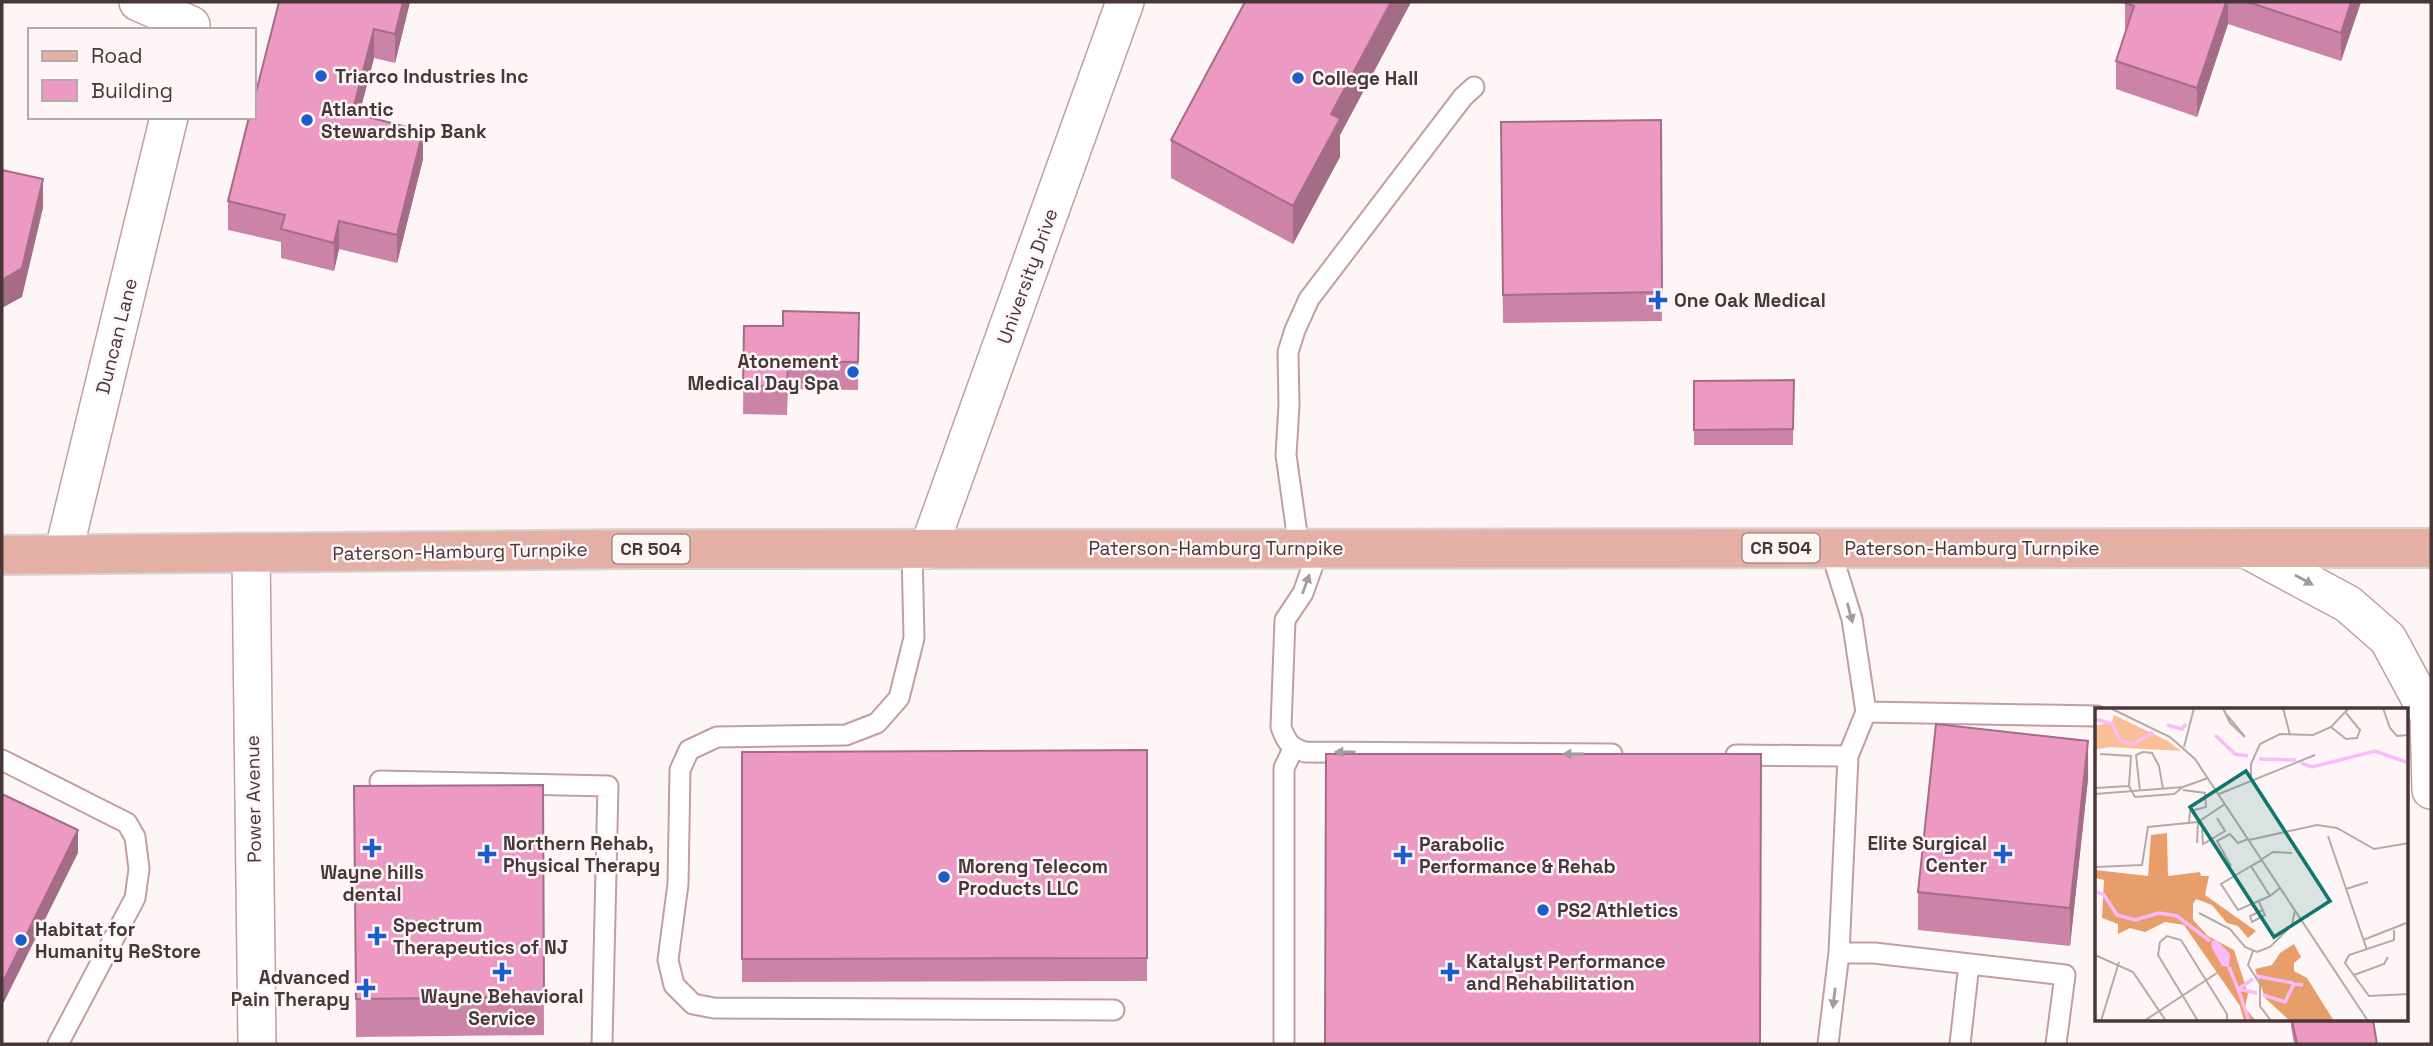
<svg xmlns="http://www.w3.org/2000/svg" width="2433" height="1046" font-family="'Space Grotesk',sans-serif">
  <rect width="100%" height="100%" fill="#fef6f6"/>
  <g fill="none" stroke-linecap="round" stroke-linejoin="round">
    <defs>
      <path id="lane" d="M 1299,548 L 1286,455 L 1289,405 L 1288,352 L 1295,330 L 1309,299 L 1463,97 L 1474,87
        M 1319,548 L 1303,593 L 1285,620 L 1281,727 C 1286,741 1290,748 1305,752 L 1612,754
        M 912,550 L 914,638 L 899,698 L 877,723 L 846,735 L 717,737 L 689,750 L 680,770 L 678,884 L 668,960 L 674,985 L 693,1004 L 714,1008 L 1114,1010
        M 1866,712 L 2097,716
        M 1736,755 L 1848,756 L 1866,712 L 1852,619 L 1830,548
        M 2,760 L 127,823 L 135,837 L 139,869 L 135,898 L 58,1044
        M 380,781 L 608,786 L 602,1044
        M 1839,953 L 1874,953 L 2065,975 L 2056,1044
        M 1284,1044 L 1284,768 L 1293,749
        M 1828,1044 L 1839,953 L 1848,756
        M 1960,1044 L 1969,964"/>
      <path id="street" d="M 138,2 L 191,25
        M 2244,548 L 2348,604 L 2388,639 L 2429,715
        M 928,550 L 1125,2
        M 251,553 L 257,1044
        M 63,554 L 169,117
        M 2431,708 L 2429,715 L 2431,790"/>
      <path id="primary" d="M 2,555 L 639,549 L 2431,548"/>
    </defs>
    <!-- lane casing -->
    <use href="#lane" stroke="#c29da1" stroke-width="23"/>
    <!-- street casing -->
    <use href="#street" stroke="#c29da1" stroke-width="40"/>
    <!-- primary casing -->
    <use href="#primary" stroke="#d7d3d3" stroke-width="42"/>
    <!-- lane -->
    <use href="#lane" stroke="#fff" stroke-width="19"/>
    <!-- street -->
    <use href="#street" stroke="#fff" stroke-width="37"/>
    <!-- primary -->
    <use href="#primary" stroke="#e4b0a6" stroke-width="38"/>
  </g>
  <!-- wall -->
  <path fill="#cb84a8" d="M 410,2 L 395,63 L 374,58 L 359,115 L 423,159 L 397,263 L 339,249 L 334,271 L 281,258 L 281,242 L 228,230 L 228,201 L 249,117 Z
    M 1410,2 L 1410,4 L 1340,135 L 1340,157 L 1293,244 L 1171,178 L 1171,140 Z
    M 2125,2 L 2361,2 L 2341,61 L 2228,24 L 2197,117 L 2116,89 L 2116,61 L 2125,32 Z
    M 1661,120 L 1662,321 L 1503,323 L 1501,122 Z
    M 859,313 L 858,390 L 788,389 L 787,415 L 743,414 L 744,326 L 783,326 Z
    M 1794,380 L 1793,445 L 1694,445 L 1694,381 Z
    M 1147,750 L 1147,981 L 742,982 L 742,752 Z
    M 2088,779 L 2070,946 L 1918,930 L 1918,892 Z
    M 543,785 L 544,1035 L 356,1037 L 354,786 Z
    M 2291,1020 L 2373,1020 L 2377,1044 L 2294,1044 L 2291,1027 Z"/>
  <!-- shaded-wall -->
  <path fill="#a56c88" d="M 403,2 L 410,2 L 395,63 L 395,34 Z
    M 1391,2 L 1410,2 L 1410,4 L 1340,135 L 1340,157 L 1293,244 L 1293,206 L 1331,114 Z
    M 2226,2 L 2228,2 L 2228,24 L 2197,117 L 2197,88 Z
    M 2351,2 L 2361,2 L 2341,61 L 2341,33 Z
    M 374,29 L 374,58 L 352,142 L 352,113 Z
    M 423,131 L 423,159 L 397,263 L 397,235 Z
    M 43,179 L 43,208 L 22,297 L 2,308 L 2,280 Z
    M 339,221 L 339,249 L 334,271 L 334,243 Z
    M 2088,741 L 2088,779 L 2070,946 L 2070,908 Z
    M 78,830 L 78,853 L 2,1006 L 2,984 Z"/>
  <!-- building -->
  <path fill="#ec9ac3" stroke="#a56c88" stroke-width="2" d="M 279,2 L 403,2 L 395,34 L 374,29 L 352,113 L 423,131 L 397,235 L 339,221 L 334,243 L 281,229 L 285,215 L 228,201 L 249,117 L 254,117 L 254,100 Z
    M 1245,2 L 1391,2 L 1331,114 L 1340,119 L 1293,206 L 1171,140 Z
    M 2125,2 L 2226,2 L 2197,88 L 2116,61 L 2134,6 L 2125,3 Z
    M 2248,2 L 2351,2 L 2341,33 Z
    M 1661,120 L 1662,292 L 1503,295 L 1501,122 Z
    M 2,170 L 43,179 L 22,268 L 2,280 Z
    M 783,311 L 859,313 L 858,362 L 788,361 L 787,386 L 743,386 L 744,326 L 783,326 Z
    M 1794,380 L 1793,429 L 1694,430 L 1694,381 Z
    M 1936,724 L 2088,741 L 2070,908 L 1918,892 Z
    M 1147,750 L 1147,958 L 742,959 L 742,752 Z
    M 1326,754 L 1761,754 L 1760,1044 L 1325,1044 Z
    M 543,785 L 544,997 L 356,999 L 354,786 Z
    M 2,794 L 78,830 L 2,984 Z
    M 2292,1020 L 2373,1020 L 2377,1044 L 2297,1044 Z"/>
  <!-- one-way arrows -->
  <defs><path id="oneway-solid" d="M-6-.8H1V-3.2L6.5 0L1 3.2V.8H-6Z" transform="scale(1.75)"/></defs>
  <g fill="#a39b9c">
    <use href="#oneway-solid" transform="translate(2304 580) rotate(29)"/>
    <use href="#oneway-solid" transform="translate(1306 584) rotate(-70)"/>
    <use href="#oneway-solid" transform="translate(1850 613) rotate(75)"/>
    <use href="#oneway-solid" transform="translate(1345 752) rotate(-180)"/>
    <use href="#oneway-solid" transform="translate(1573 754) rotate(-180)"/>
    <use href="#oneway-solid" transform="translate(1834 998) rotate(97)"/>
  </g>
  <!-- markers -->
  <g fill="#1c5dc9" stroke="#fef6f6" stroke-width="2.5">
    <circle cx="321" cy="76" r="7"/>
    <circle cx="1298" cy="78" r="7"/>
    <circle cx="307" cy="120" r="7"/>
    <path d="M1654.5 289.5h7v7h7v7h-7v7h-7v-7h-7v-7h7z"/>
    <circle cx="853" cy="372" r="7"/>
    <path d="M368.5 837.5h7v7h7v7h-7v7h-7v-7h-7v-7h7z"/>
    <path d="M483.5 843.5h7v7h7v7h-7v7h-7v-7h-7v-7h7z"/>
    <path d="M1999.5 843.5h7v7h7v7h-7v7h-7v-7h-7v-7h7z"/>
    <path d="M1399.5 844.5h7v7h7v7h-7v7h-7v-7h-7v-7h7z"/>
    <circle cx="944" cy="877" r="7"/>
    <circle cx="1543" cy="910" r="7"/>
    <path d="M373.5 925.5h7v7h7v7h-7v7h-7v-7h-7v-7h7z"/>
    <circle cx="21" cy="940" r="7"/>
    <path d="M498.5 961.5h7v7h7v7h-7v7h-7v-7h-7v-7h7z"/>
    <path d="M1446.5 961.5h7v7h7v7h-7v7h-7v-7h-7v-7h7z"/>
    <path d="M362.5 977.5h7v7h7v7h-7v7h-7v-7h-7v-7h7z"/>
  </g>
  <g text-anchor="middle" stroke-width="5" stroke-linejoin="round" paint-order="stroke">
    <!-- shield labels -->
    <g fill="#fef6f6" stroke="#7e7072" stroke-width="2">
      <rect x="1742.5" y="533.5" width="77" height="29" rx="5"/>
      <rect x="612.5" y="534.5" width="77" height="29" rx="5"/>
    </g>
    <g font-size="18" font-weight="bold" fill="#473739">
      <text x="1781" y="554">CR 504</text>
      <text x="651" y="555">CR 504</text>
    </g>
    <!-- poi labels -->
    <g font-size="19" font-weight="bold" fill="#473739" stroke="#fef6f6" text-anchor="start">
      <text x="335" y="83">Triarco Industries Inc</text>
      <text x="1312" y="85">College Hall</text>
      <text x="321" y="116">Atlantic<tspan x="321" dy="22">Stewardship Bank</tspan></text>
      <text x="1674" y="307">One Oak Medical</text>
      <text x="839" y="368" text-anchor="end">Atonement<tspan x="839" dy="22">Medical Day Spa</tspan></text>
      <text x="503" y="850">Northern Rehab,<tspan x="503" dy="22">Physical Therapy</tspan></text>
      <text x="1987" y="850" text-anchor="end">Elite Surgical<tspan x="1987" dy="22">Center</tspan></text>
      <text x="1419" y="851">Parabolic<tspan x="1419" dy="22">Performance &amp; Rehab</tspan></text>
      <text x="958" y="873">Moreng Telecom<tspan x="958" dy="22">Products LLC</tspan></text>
      <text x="372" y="879" text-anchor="middle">Wayne hills<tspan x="372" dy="22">dental</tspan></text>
      <text x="1557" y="917">PS2 Athletics</text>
      <text x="393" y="932">Spectrum<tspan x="393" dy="22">Therapeutics of NJ</tspan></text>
      <text x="35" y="936">Habitat for<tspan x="35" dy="22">Humanity ReStore</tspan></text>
      <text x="1466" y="968">Katalyst Performance<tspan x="1466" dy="22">and Rehabilitation</tspan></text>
      <text x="350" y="984" text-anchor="end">Advanced<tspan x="350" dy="22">Pain Therapy</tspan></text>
      <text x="502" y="1003" text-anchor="middle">Wayne Behavioral<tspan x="502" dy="22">Service</tspan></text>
    </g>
    <!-- street labels -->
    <g font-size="19" fill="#473739" stroke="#fef6f6">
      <text transform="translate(1027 276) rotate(-70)" y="7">University Drive</text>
      <text transform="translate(116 336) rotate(-76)" y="7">Duncan Lane</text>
      <text x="1216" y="555">Paterson-Hamburg Turnpike</text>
      <text x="1972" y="555">Paterson-Hamburg Turnpike</text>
      <text transform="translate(460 551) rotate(-1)" y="7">Paterson-Hamburg Turnpike</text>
      <text transform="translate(253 799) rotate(-91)" y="7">Power Avenue</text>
    </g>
  </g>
  <!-- overview -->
  <g transform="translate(2095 708)">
    <rect width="313" height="313" fill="#fef6f6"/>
    <path d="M 19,7 L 73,33 L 86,43 L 15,39 L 2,41 L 0,47 L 0,18 L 17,14 Z" fill="#fbbf97"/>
    <path d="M 72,125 L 73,168 L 105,164 L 106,168 L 114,168 L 110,187 L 161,223 L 153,230 L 143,218 L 132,215 L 117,197 L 101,191 L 98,196 L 98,212 L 113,228 L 139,242 L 153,286 L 150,300 L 161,313 L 149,313 L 145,298 L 89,217 L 70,214 L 50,224 L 35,220 L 23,226 L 23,216 L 7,210 L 9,172 L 0,170 L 0,162 L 53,168 L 56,127 ZM 199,236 L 206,249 L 199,255 L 199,263 L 212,270 L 239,313 L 195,313 L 170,290 L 160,261 L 177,257 L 185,245 Z" fill="#e89e6b"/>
    <path d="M 122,232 L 135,246 L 134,259 L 127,258 L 117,240 L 116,233 Z" fill="#fbbbfb"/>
    <path fill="none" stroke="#fbbbfb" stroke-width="3.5" d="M 0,11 L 17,16 L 25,32 L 37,37 L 58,24M 72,17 L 87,21 L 91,16M 120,27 L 140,46 L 153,48M 164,51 L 201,52M 206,55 L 217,59 L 280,43 L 314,55M 0,183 L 9,187 L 22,207 L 40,212 L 64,205 L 82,208 L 115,233M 134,259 L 143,281 L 162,285M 161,268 L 198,275M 168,287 L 190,294 L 199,276 L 208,277M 154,313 L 143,281 L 158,271"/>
    <path fill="none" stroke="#b5aaaa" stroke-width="2" d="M 15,0 L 75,29 L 100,51 L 273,313M 128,0 L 135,15 L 150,29 L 131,6M 188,0 L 195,27M 288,0 L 295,20 L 302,28 L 314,27M 236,19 L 251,31 L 262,30 L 265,22 L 251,5M 89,39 L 99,0M 5,46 L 36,48 L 34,78 L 40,89 L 79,86 L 88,79M 156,74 L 156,56 L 165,36 L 185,26 L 218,27 L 236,19 L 254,0M 0,80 L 34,78M 88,82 L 110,85 L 111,99 L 95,103 L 94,114M 45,83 L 41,47 L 48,44 L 57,45 L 64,58 L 68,81M 0,86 L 88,79 L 113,70M 124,86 L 220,47M 107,121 L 108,136 L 130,123 L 122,110M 233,128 L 272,242M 154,132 L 222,117 L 242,120 L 279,141 L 314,135M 102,135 L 103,114 L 130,96M 167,151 L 178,144 L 197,145M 167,152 L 156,158 L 175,188 L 185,180M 136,158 L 122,133 L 135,126 L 143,135 L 153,131M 156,158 L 126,176 L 143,202 L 175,188M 0,159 L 47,157 L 53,119 L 103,114M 251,181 L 273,174M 164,194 L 165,196 L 170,207 L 157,214 L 155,208 L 168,202M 104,205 L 135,221 L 150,239 L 162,244 L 175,239 L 197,217 L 200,202M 299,222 L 299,232 L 254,247 L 250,255 L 274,288 L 314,286M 268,232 L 314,214M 158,243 L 153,257 L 165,276 L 165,298 L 176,313M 0,247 L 38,264 L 71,313M 259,267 L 289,256 L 293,249M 6,313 L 24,254M 49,313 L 122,265M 103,313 L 63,247 L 65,234 L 72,228 L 86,232 L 132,306 L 132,313"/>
    <path fill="#0f766e" fill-opacity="0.15" stroke="#0f766e" stroke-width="3.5" d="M 151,63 L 235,193 L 179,229 L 95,99 Z"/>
    <rect width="313" height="313" fill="none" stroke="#473739" stroke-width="3.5"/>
  </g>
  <!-- border -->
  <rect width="2433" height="1046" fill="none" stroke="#473739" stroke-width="7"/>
  <!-- legend -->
  <rect x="28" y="28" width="228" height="91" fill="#fef6f6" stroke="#b5aaaa" stroke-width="2"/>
  <rect x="42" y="51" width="35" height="10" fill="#e4b0a6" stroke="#b5aaaa" stroke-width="2"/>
  <text x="91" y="63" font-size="21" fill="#473739">Road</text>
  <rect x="42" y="80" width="35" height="21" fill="#ec9ac3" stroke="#b5aaaa" stroke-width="2"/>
  <text x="91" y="98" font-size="21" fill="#473739">Building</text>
</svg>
